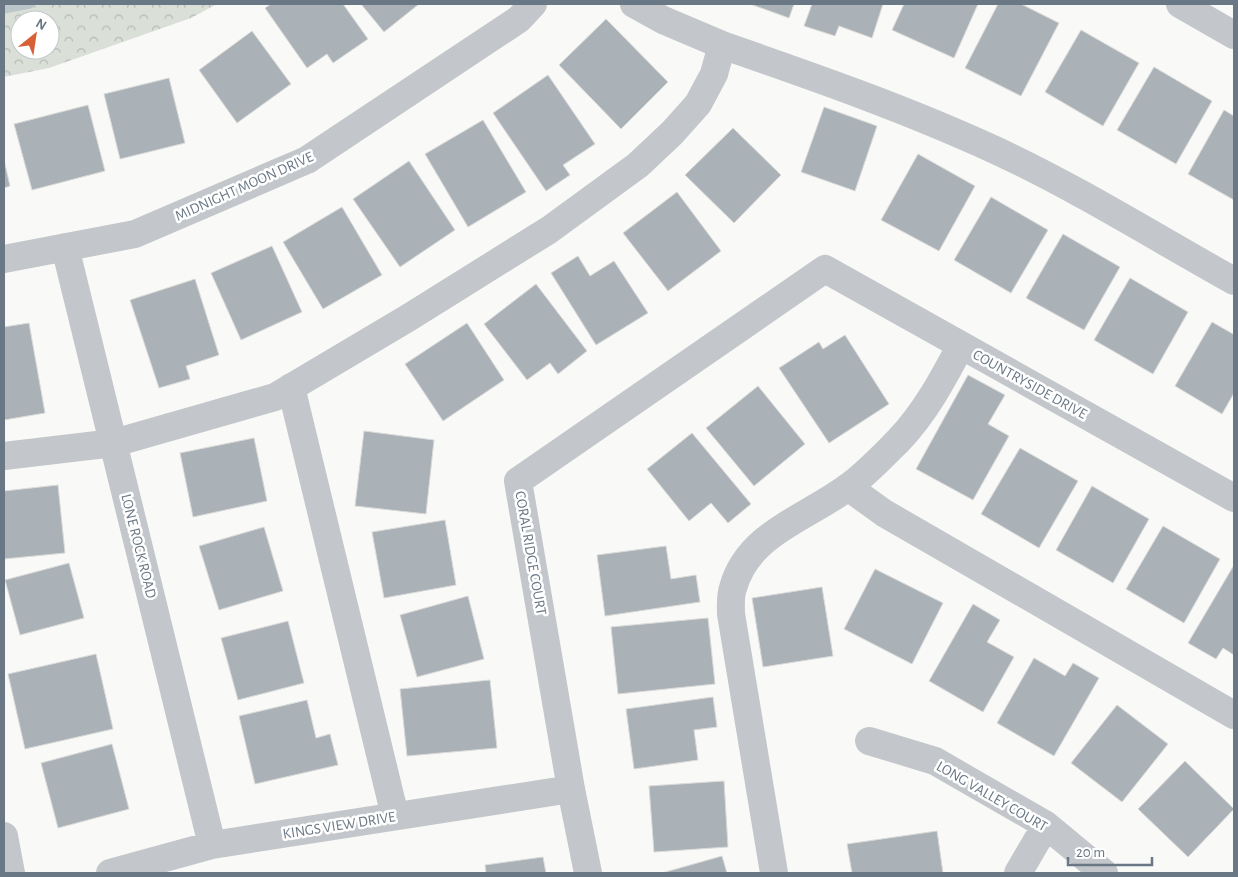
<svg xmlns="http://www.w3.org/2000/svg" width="1238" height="877" font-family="'Alegreya Sans',sans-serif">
  <defs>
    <pattern id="forest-crowns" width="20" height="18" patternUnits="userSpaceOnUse" patternTransform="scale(1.25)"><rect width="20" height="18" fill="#dadfd8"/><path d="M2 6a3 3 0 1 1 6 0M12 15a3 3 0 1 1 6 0" fill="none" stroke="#b5bab5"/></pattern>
  </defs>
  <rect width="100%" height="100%" fill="#f9f9f7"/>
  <!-- forest -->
  <path fill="url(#forest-crowns)" fill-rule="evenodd" d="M 4,4 L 217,4 L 191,18 L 49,68 L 4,77 ZM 20,20 L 50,20 L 50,50 L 20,50 Z"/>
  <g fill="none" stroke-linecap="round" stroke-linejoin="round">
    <!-- stream -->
    <path stroke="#bcc5ca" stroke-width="9" d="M 4,9 L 30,4"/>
  </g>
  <!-- building -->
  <path fill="#aab1b7" stroke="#dadbd9" d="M 271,4 L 343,4 L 368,39 L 333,63 L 327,54 L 307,68 L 265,8 Z
    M 361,4 L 419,4 L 384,32 Z
    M 750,4 L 794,4 L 789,18 Z
    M 812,4 L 883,4 L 872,38 L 839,26 L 835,36 L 804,26 Z
    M 904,4 L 978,4 L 954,58 L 892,30 Z
    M 998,4 L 1021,4 L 1059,23 L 1021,96 L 965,68 Z
    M 606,19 L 668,82 L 621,129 L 559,65 Z
    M 1081,30 L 1139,63 L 1103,126 L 1045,92 Z
    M 252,31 L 291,84 L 237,123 L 199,70 Z
    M 1154,67 L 1212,101 L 1176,164 L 1117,130 Z
    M 548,75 L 595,144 L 563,165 L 570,175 L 546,191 L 493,113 Z
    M 169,78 L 185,143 L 120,159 L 104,94 Z
    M 88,105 L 105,171 L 32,190 L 14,124 Z
    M 824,107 L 877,126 L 855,191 L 801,172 Z
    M 1224,110 L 1234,116 L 1234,200 L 1188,174 Z
    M 483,120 L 526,192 L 468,227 L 425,154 Z
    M 733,128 L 781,175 L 734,223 L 685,175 Z
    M 918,154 L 975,186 L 939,251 L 881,220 Z
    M 4,160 L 10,186 L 4,188 Z
    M 409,161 L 455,230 L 400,267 L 353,199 Z
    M 677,192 L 721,251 L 668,291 L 623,233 Z
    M 991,197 L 1048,230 L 1011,293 L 954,260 Z
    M 342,207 L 382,275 L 323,309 L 283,242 Z
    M 1063,234 L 1120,267 L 1084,330 L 1026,298 Z
    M 272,246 L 302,312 L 241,340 L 211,273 Z
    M 578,256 L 590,276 L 614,261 L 648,313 L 596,345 L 551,273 Z
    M 1130,278 L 1188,312 L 1153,374 L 1094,340 Z
    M 195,279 L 219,355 L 186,366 L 190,379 L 159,388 L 130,300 Z
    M 536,284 L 587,351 L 558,374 L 550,363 L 527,380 L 484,324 Z
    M 1212,322 L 1233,334 L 1234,331 L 1234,393 L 1222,414 L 1175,386 Z
    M 29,323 L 45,413 L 4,420 L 4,327 Z
    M 467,323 L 504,380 L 443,421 L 405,364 Z
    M 845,335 L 889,404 L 829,443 L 779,368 L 819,342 L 823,349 Z
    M 968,375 L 1005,395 L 988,424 L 1009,436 L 973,500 L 916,469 Z
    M 758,386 L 805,444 L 754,486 L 706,428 Z
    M 364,431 L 434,440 L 426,514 L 355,506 Z
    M 692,433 L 751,504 L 728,523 L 711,503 L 689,521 L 647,469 Z
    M 254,438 L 267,501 L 193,517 L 180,453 Z
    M 1020,448 L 1078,481 L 1039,548 L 981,514 Z
    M 58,485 L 65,553 L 4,559 L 4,491 Z
    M 1092,486 L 1149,519 L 1113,583 L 1056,550 Z
    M 445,520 L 456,585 L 384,598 L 372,532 Z
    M 1163,526 L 1220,559 L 1184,623 L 1126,589 Z
    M 264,527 L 283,591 L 219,610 L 199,546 Z
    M 666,546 L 671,579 L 696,575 L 700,602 L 605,616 L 597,555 Z
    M 69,563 L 84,618 L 20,635 L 5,580 Z
    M 1234,565 L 1234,655 L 1223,648 L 1216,659 L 1188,643 Z
    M 875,569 L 943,603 L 912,664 L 844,629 Z
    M 822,587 L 833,656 L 763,667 L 752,598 Z
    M 468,596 L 484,659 L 417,677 L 400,615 Z
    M 973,604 L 1000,620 L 987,642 L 1014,657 L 983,712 L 929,681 Z
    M 708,618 L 715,684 L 618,694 L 611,627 Z
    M 288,621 L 304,683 L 238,700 L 221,638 Z
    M 96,654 L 113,729 L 25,749 L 8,674 Z
    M 1034,658 L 1065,676 L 1073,663 L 1099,678 L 1054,756 L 997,723 Z
    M 490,680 L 497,748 L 407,756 L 400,689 Z
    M 713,697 L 717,727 L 694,730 L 698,760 L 634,769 L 626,709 Z
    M 307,700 L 316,738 L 330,734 L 338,765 L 255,784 L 239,716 Z
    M 1117,705 L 1168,744 L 1122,802 L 1071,763 Z
    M 112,744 L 129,809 L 58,828 L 41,763 Z
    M 1185,761 L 1234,809 L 1188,857 L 1138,809 Z
    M 724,781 L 728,847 L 654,852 L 649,786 Z
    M 937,831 L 943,873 L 852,873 L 847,844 Z
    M 722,856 L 727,873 L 662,873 Z
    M 543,857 L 546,873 L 486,873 L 485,865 Z"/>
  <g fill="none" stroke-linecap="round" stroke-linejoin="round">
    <!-- minor -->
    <path stroke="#c3c6ca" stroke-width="28" d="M 1180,4 L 1234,35
      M 722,45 C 814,77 906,109 995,150 C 1077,188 1155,237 1234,281
      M 65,247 L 212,845
      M 4,259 L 135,234 L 307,160 L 519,19 L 533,4
      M 291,387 L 395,816
      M 4,456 L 114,443 L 275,397 L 408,318 L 549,230 L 638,165 L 672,133 L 698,104 L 714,74 L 722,45 L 663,20 L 634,4
      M 848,487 L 884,513 L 1234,715
      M 869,741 L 935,761 L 1046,825 L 1104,873
      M 4,836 L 11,873
      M 110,873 L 212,845 L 571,789
      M 588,873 L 571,789 L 518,481 L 825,269 L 1234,498
      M 774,873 L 731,614 C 731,606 730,596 733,588 C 748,533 807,518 848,487 C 865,475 883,456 898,441 C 925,413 943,379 961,345
      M 1018,873 L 1046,825"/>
  </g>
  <g text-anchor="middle" stroke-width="5" stroke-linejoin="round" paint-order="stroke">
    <!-- street labels -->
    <g font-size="15" fill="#6a7885" stroke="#fff">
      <text transform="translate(244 186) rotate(-24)" y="5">MIDNIGHT MOON DRIVE</text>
      <text transform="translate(1030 384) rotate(29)" y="5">COUNTRYSIDE DRIVE</text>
      <text transform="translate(139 546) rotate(76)" y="5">LONE ROCK ROAD</text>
      <text transform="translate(531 553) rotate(80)" y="5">CORAL RIDGE COURT</text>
      <text transform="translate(992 796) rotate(30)" y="5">LONG VALLEY COURT</text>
      <text transform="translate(339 825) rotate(-9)" y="5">KINGS VIEW DRIVE</text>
    </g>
  </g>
  <!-- border -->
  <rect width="1238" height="877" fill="none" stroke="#6a7885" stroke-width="10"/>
  <!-- north arrow -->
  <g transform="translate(35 35) rotate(30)"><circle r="24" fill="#ffffff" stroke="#c3c9ce"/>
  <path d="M0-4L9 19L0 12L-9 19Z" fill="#d86037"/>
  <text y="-8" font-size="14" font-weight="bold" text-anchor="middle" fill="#6a7885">N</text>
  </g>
  <!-- scale -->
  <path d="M1068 857v8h84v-8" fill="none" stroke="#6a7885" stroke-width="2.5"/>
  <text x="1076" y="857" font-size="15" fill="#6a7885" stroke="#ffffff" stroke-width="4" paint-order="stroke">20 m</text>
</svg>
